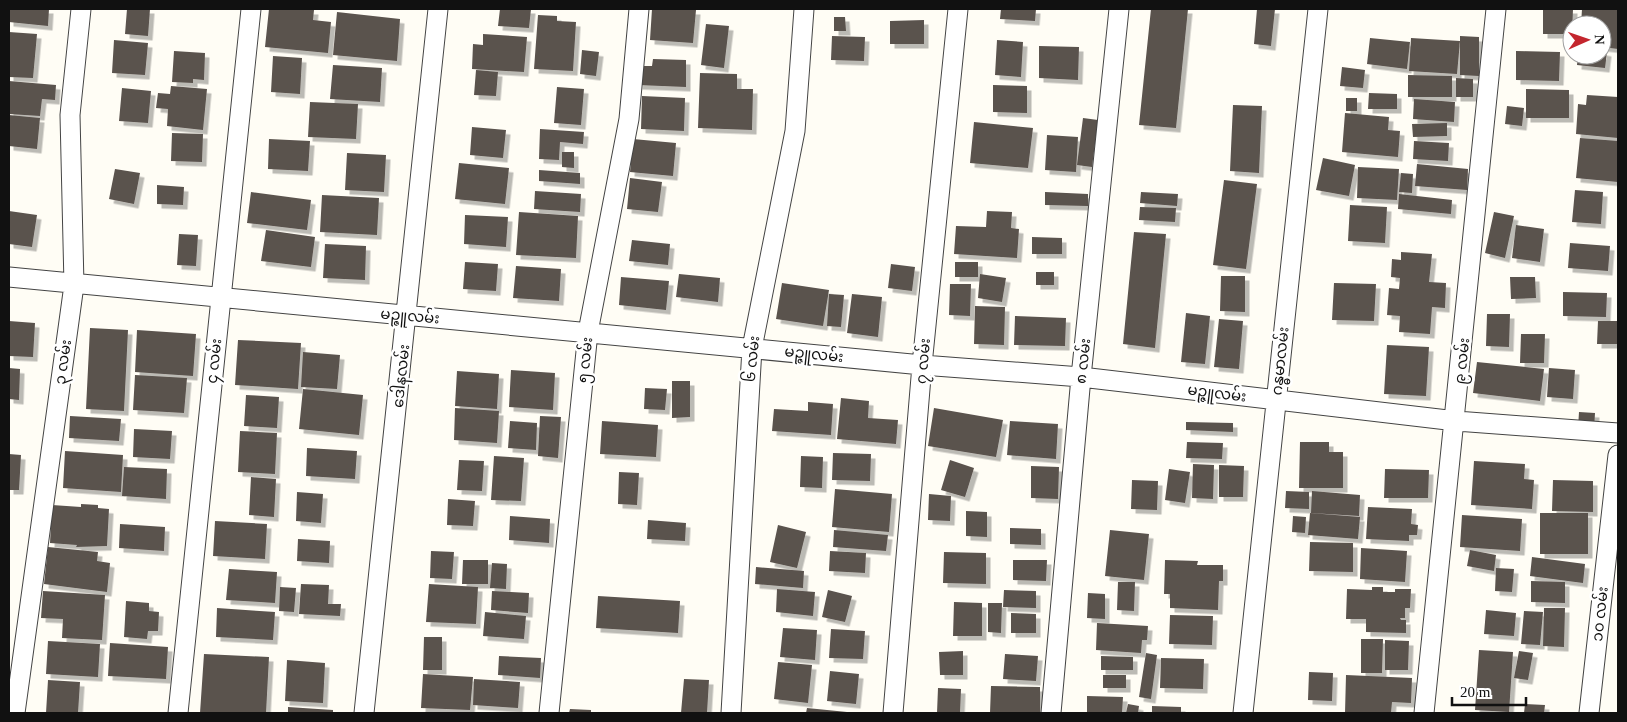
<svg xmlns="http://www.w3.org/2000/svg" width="1627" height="722" font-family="'Times New Roman','Noto Sans Myanmar',serif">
  <defs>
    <filter id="shadow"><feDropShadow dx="4.5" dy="4.5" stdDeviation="0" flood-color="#0004"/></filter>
  </defs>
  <rect width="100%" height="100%" fill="#fffdf5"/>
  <!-- building -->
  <path fill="#5a524d" filter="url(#shadow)" d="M 9,9 L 49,9 L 48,26 L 9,22 Z
    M 127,9 L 150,9 L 148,36 L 125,34 Z
    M 269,9 L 314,10 L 313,20 L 331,22 L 328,53 L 265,47 Z
    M 500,9 L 531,9 L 529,28 L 498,26 Z
    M 652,9 L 696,10 L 693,43 L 650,40 Z
    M 1001,9 L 1036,9 L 1035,21 L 1000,19 Z
    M 1151,9 L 1188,9 L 1176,128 L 1139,125 Z
    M 1257,9 L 1275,9 L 1271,46 L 1254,44 Z
    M 1543,9 L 1573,9 L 1572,34 L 1543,34 Z
    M 1582,9 L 1618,9 L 1618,49 L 1602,47 L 1602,25 L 1581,25 Z
    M 337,12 L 400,19 L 397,61 L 333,55 Z
    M 538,15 L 557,16 L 557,21 L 576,22 L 573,71 L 534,69 Z
    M 834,17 L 845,17 L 846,31 L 834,31 Z
    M 924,20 L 924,44 L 890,44 L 890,21 Z
    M 706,24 L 729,26 L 724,68 L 701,65 Z
    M 9,32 L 37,34 L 33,78 L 9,77 Z
    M 483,34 L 527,37 L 524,72 L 472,69 L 473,44 L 483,45 Z
    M 832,36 L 865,37 L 864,61 L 831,60 Z
    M 1460,36 L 1479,37 L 1479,76 L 1460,75 Z
    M 1370,38 L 1410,42 L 1407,69 L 1367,64 Z
    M 1411,38 L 1460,41 L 1457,74 L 1409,71 Z
    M 114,40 L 148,43 L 145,75 L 112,73 Z
    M 997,40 L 1023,42 L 1021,77 L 995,75 Z
    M 1039,46 L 1079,47 L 1078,80 L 1039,78 Z
    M 582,50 L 599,52 L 596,76 L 580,74 Z
    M 174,51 L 205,53 L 204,80 L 193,79 L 193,83 L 172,82 Z
    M 1516,51 L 1560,52 L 1559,81 L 1516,80 Z
    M 1602,51 L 1607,52 L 1605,68 L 1577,65 L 1578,55 L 1602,55 Z
    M 273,56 L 302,58 L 300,94 L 271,92 Z
    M 653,59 L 686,60 L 686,87 L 638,85 L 639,66 L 652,66 Z
    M 333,65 L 382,68 L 380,102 L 330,99 Z
    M 1342,67 L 1365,70 L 1363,88 L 1340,86 Z
    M 476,70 L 498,72 L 496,96 L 474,95 Z
    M 700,73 L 737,74 L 737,89 L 753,89 L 752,130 L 698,128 Z
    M 1408,75 L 1452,76 L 1452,97 L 1408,97 Z
    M 1456,78 L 1473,79 L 1473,97 L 1456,97 Z
    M 9,81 L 56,85 L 55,100 L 42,99 L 40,116 L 9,114 Z
    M 993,85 L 1027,86 L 1027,113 L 993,112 Z
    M 171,86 L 207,89 L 203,130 L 167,126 L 168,109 L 156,108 L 158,93 L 170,94 Z
    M 557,87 L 584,89 L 581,125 L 554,123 Z
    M 122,88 L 151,91 L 148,123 L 119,121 Z
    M 1526,89 L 1569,90 L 1569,118 L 1526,118 Z
    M 1369,93 L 1397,94 L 1397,109 L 1368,109 Z
    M 1587,95 L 1618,97 L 1618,138 L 1576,134 L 1578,104 L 1586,105 Z
    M 642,96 L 685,98 L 684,131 L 641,129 Z
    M 1346,98 L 1357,98 L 1357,111 L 1346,111 Z
    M 1414,99 L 1455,102 L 1454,122 L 1413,119 Z
    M 310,102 L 358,104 L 356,139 L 308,137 Z
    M 1233,105 L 1262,106 L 1259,173 L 1230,171 Z
    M 1507,106 L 1524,108 L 1522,126 L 1505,124 Z
    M 1345,113 L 1389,117 L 1388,130 L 1400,131 L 1398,157 L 1342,152 Z
    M 9,115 L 40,118 L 37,149 L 9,146 Z
    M 1083,118 L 1098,120 L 1092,167 L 1077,165 Z
    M 974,122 L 1033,128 L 1028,168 L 970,163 Z
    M 1447,123 L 1447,136 L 1413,137 L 1412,124 Z
    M 472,127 L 506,130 L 503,158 L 470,155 Z
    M 540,129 L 584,132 L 583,144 L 560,142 L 559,160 L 539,159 Z
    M 172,133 L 203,134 L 202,162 L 171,161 Z
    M 1047,135 L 1078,137 L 1076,172 L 1045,170 Z
    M 1580,138 L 1618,141 L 1618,182 L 1576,178 Z
    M 269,139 L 310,141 L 308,171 L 268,169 Z
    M 633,139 L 676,143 L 673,176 L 630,172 Z
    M 1414,141 L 1449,143 L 1448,161 L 1413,159 Z
    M 562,152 L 574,152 L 574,168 L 562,167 Z
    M 347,153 L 386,155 L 384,192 L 345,190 Z
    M 1323,158 L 1355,165 L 1349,196 L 1316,190 Z
    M 459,163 L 509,168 L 505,204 L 455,199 Z
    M 1417,164 L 1468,169 L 1467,190 L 1415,186 Z
    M 1358,167 L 1399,169 L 1397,200 L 1357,198 Z
    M 115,169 L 140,173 L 134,204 L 109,199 Z
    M 539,170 L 580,173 L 580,184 L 539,181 Z
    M 1401,173 L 1413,174 L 1412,193 L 1399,192 Z
    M 630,178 L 662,182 L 658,212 L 627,209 Z
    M 1224,180 L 1257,184 L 1246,269 L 1213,265 Z
    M 157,185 L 184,187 L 183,205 L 157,204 Z
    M 1575,190 L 1603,192 L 1601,224 L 1572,222 Z
    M 535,191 L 581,194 L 580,212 L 534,209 Z
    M 251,192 L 311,200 L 307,230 L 247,223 Z
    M 1045,192 L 1088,194 L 1088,206 L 1045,205 Z
    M 1141,192 L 1178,194 L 1177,206 L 1140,203 Z
    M 1399,194 L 1452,200 L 1451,214 L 1398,209 Z
    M 322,195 L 379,198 L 377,235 L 320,232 Z
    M 1350,205 L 1387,207 L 1385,243 L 1348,241 Z
    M 1140,207 L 1176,208 L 1175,222 L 1139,220 Z
    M 9,211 L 37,215 L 32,247 L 9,244 Z
    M 987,211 L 1012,212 L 1011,228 L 1019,229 L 1017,258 L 954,254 L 956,226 L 986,227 Z
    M 519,212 L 578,216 L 576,258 L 516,255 Z
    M 1494,212 L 1514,216 L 1505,258 L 1485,253 Z
    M 465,215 L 508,217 L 506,247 L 464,244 Z
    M 1516,225 L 1544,229 L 1540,262 L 1512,258 Z
    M 266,230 L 315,237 L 311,267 L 261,261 Z
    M 1134,232 L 1166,234 L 1155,348 L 1123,344 Z
    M 179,234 L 198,235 L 196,266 L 177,265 Z
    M 1032,237 L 1062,238 L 1062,254 L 1032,254 Z
    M 632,240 L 670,244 L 668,265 L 629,261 Z
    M 1570,243 L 1610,246 L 1608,271 L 1568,268 Z
    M 325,244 L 366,246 L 365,280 L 323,278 Z
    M 1401,252 L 1432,254 L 1429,282 L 1446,283 L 1445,308 L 1432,307 L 1430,334 L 1399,332 L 1400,316 L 1387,315 L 1389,288 L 1399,289 L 1400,278 L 1391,277 L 1392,259 L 1401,260 Z
    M 465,262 L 498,264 L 496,291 L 463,289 Z
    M 955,262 L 978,262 L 978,277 L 955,277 Z
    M 891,264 L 915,267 L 912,291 L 888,288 Z
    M 516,266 L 561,269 L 559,301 L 513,298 Z
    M 1036,272 L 1054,272 L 1054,285 L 1036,285 Z
    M 679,274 L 720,278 L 718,302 L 676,297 Z
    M 980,274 L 1006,278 L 1002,302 L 978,298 Z
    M 1221,276 L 1245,276 L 1245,312 L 1220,311 Z
    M 621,277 L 669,281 L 666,310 L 619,305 Z
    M 1510,277 L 1535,277 L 1536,298 L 1511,299 Z
    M 782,283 L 829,290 L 823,326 L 776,319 Z
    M 1334,283 L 1376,284 L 1374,321 L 1332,320 Z
    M 950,284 L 971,284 L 970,316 L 949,315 Z
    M 1563,292 L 1607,293 L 1606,317 L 1563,316 Z
    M 829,294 L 844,295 L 841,327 L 827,326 Z
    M 852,294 L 882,297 L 878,337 L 847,333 Z
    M 975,306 L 1005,307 L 1004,345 L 974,344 Z
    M 1186,313 L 1210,316 L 1205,364 L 1181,362 Z
    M 1487,314 L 1510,314 L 1509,347 L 1486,346 Z
    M 1015,316 L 1066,318 L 1065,346 L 1014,345 Z
    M 1219,319 L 1243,321 L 1239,369 L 1214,367 Z
    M 9,321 L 35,323 L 33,357 L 9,356 Z
    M 1598,321 L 1618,321 L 1618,344 L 1597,344 Z
    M 90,328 L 128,330 L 124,411 L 86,409 Z
    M 137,330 L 196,334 L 193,376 L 135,372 Z
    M 1521,334 L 1545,334 L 1544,363 L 1520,363 Z
    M 238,340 L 301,343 L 298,389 L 235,385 Z
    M 1387,345 L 1429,347 L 1426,396 L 1384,394 Z
    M 303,352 L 340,355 L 337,389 L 301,387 Z
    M 1477,362 L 1544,369 L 1540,401 L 1473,393 Z
    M 9,368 L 20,369 L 19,400 L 9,399 Z
    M 1549,368 L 1575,370 L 1573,399 L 1547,397 Z
    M 511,370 L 555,373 L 553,410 L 509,407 Z
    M 457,371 L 499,374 L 497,409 L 455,406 Z
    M 135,375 L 187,378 L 184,413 L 133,410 Z
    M 672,381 L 690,381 L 690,417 L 672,418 Z
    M 645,388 L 667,389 L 665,410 L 644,409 Z
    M 303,389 L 363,395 L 359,435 L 299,429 Z
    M 246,395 L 279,397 L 277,428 L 244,426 Z
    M 841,398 L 869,401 L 868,418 L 898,420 L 896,444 L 837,439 Z
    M 808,402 L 833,404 L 831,435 L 772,431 L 774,409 L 808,411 Z
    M 455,408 L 499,411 L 497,443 L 454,440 Z
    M 934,408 L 1003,420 L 996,457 L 928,446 Z
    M 1579,412 L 1595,413 L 1594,429 L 1578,428 Z
    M 70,416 L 121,419 L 119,441 L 69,438 Z
    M 540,416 L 561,417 L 558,458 L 538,456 Z
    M 510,421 L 537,423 L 536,450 L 508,448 Z
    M 602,421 L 658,425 L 656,457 L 600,454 Z
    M 1010,421 L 1058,424 L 1056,459 L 1007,455 Z
    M 1186,422 L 1233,423 L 1233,432 L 1186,430 Z
    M 134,429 L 172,431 L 170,459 L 133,457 Z
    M 240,431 L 277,433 L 275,474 L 238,472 Z
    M 1187,442 L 1223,443 L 1222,459 L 1186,458 Z
    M 1300,442 L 1329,442 L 1329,452 L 1343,452 L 1343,488 L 1299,488 Z
    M 307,448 L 357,451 L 355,479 L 306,476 Z
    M 65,451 L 123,455 L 121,492 L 63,488 Z
    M 833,453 L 871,454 L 870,481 L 832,480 Z
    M 9,454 L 21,455 L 19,490 L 9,490 Z
    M 494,456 L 524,458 L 521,501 L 491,500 Z
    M 801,456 L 823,457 L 822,488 L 800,487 Z
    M 459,460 L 484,461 L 482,491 L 457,490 Z
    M 950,460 L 974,468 L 965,497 L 941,490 Z
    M 1474,461 L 1525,464 L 1524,479 L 1534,480 L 1532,509 L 1471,505 Z
    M 1193,464 L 1214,465 L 1213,499 L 1192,498 Z
    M 1219,465 L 1244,466 L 1243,497 L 1219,497 Z
    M 1031,466 L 1059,467 L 1058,499 L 1031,498 Z
    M 124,467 L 167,469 L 166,499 L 122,496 Z
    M 1169,469 L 1190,472 L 1185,503 L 1165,500 Z
    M 1385,469 L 1429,470 L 1428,498 L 1384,498 Z
    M 619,472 L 639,473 L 637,505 L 618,504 Z
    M 251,477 L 276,479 L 274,517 L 249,515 Z
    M 1132,480 L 1158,481 L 1157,510 L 1131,509 Z
    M 1553,480 L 1593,481 L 1593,512 L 1552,511 Z
    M 835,489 L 892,494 L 889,532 L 832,527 Z
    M 1286,491 L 1309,492 L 1309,509 L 1285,508 Z
    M 1312,491 L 1360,495 L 1359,516 L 1311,513 Z
    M 297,492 L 323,494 L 321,523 L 296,521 Z
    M 929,494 L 951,496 L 950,521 L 928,520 Z
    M 448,499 L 475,501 L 473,526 L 447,525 Z
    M 81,504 L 98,505 L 98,508 L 109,509 L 107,546 L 76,547 L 77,545 L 50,543 L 52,505 L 81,507 Z
    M 1368,507 L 1412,509 L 1411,524 L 1418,525 L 1417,535 L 1409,535 L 1409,541 L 1366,539 Z
    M 966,511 L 987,512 L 987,537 L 966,536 Z
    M 1310,513 L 1360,517 L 1358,539 L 1308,535 Z
    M 1540,513 L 1588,513 L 1588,554 L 1540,554 Z
    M 1462,515 L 1522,519 L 1520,551 L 1460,547 Z
    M 510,516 L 550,519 L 549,543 L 509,540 Z
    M 1293,516 L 1306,517 L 1305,533 L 1292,532 Z
    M 648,520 L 686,523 L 685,541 L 647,539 Z
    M 215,521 L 267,524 L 265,559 L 213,556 Z
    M 120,524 L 165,527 L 164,551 L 119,548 Z
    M 778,525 L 806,532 L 797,568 L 770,562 Z
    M 1010,528 L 1041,529 L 1041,545 L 1010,544 Z
    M 834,530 L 888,535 L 886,551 L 833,547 Z
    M 1110,530 L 1149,534 L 1144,580 L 1105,576 Z
    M 298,539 L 330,541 L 329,563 L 297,561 Z
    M 1310,542 L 1353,543 L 1353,572 L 1309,571 Z
    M 48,547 L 98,552 L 97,561 L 110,563 L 107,592 L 44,584 Z
    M 1361,548 L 1407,551 L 1405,582 L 1360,579 Z
    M 1470,550 L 1496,555 L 1494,571 L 1467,566 Z
    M 431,551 L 454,552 L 452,579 L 430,578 Z
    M 830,551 L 866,553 L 865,573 L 829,571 Z
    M 944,552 L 986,553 L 986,584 L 943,583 Z
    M 1532,557 L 1585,564 L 1583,583 L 1530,576 Z
    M 463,560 L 488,560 L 488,584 L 462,584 Z
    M 1013,560 L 1047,560 L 1046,581 L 1013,580 Z
    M 1165,560 L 1198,561 L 1197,565 L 1223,565 L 1223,581 L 1219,581 L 1218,610 L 1170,608 L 1170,594 L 1164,594 Z
    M 492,563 L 507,564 L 506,589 L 490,588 Z
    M 756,567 L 804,571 L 803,588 L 755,584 Z
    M 1496,568 L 1514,569 L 1512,592 L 1495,591 Z
    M 229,569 L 277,572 L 275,603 L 226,600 Z
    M 1531,581 L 1565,582 L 1565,603 L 1531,602 Z
    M 1118,582 L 1135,582 L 1134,611 L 1117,610 Z
    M 301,584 L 329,585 L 328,604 L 341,604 L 340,616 L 299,614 Z
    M 429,584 L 478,587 L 476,624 L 426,622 Z
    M 280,587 L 296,588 L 294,612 L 279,611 Z
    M 1372,587 L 1383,587 L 1383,592 L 1395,592 L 1395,589 L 1411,589 L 1410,608 L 1405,608 L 1405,618 L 1400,618 L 1401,620 L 1406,620 L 1406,633 L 1366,632 L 1366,619 L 1346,619 L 1347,589 L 1372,590 Z
    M 777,589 L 815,592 L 813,616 L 776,612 Z
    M 828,590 L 852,596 L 845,622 L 822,617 Z
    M 1004,590 L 1036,591 L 1036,608 L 1003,607 Z
    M 43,591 L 105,595 L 102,640 L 62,638 L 63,619 L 41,618 Z
    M 492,591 L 529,593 L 528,613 L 491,610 Z
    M 1088,593 L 1105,594 L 1105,619 L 1087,618 Z
    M 598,596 L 680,601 L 678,633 L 596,628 Z
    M 126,601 L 149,603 L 149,611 L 159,612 L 158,631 L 148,631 L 147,639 L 124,637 Z
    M 954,602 L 982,603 L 982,636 L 953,636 Z
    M 988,603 L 1002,603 L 1001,633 L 988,632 Z
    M 217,608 L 275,612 L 273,640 L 216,637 Z
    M 1544,608 L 1565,608 L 1564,647 L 1543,646 Z
    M 1486,610 L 1516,613 L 1514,636 L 1484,634 Z
    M 1524,611 L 1543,612 L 1540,645 L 1521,644 Z
    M 485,612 L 526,616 L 524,639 L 483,636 Z
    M 1011,613 L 1036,614 L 1036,633 L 1011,633 Z
    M 1170,615 L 1213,616 L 1212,645 L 1169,644 Z
    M 1097,623 L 1148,626 L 1147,640 L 1142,640 L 1141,653 L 1096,650 Z
    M 783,628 L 817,630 L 815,660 L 780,657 Z
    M 831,629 L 865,631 L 863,659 L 829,658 Z
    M 424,637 L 442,637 L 442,670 L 423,670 Z
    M 1361,639 L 1383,639 L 1382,673 L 1361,673 Z
    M 1385,640 L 1409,641 L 1408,670 L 1385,670 Z
    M 48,641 L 100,644 L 98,677 L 46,674 Z
    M 110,643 L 168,647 L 166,679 L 108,676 Z
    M 1479,650 L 1513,652 L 1509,712 L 1475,710 Z
    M 963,651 L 963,675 L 940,675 L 939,652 Z
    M 1519,651 L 1533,653 L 1528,680 L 1514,678 Z
    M 1146,653 L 1157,655 L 1151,699 L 1139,697 Z
    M 204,654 L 269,657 L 266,713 L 200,713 Z
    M 1005,654 L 1038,656 L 1036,681 L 1003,679 Z
    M 499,656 L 541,658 L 540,678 L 498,675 Z
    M 1101,656 L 1133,657 L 1133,670 L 1101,670 Z
    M 1161,658 L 1204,659 L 1203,689 L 1160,688 Z
    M 287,660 L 325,663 L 323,703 L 285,701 Z
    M 778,662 L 812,665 L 808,703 L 774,699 Z
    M 830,671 L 859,674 L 856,704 L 827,701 Z
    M 1309,672 L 1333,673 L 1332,701 L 1308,700 Z
    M 423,674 L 473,677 L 470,710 L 421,708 Z
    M 1103,675 L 1126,675 L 1126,688 L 1103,688 Z
    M 1346,675 L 1412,678 L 1411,703 L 1392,702 L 1391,713 L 1345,713 Z
    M 474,679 L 520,682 L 518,708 L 473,705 Z
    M 684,679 L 709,680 L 707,713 L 681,713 Z
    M 48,680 L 80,682 L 78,713 L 46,713 Z
    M 991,686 L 1040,687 L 1040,713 L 990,713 Z
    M 938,688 L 961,689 L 960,713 L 937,713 Z
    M 1087,696 L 1123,697 L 1122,713 L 1087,713 Z
    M 1128,704 L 1139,706 L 1138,713 L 1126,713 Z
    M 1525,704 L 1545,705 L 1544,713 L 1524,713 Z
    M 1152,706 L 1181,707 L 1181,713 L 1152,713 Z
    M 288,707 L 333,710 L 333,713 L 288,713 Z
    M 807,708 L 847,712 L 847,713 L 806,713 Z
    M 570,709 L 591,710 L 591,713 L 569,713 Z"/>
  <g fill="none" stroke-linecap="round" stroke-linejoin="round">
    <defs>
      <path id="minor" d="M 9,277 L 922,365 L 1081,377 L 1456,421 L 1618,433
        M 15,713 L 74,285 L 70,115 L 81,9
        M 178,713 L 251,9
        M 364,713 L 438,9
        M 549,713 L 588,332 L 629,119 L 639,9
        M 731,713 L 752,348 L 795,131 L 804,9
        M 893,713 L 922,365 L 958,9
        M 1051,713 L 1081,377 L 1119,9
        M 1243,713 L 1318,9
        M 1424,713 L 1496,9
        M 1589,713 L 1618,455"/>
    </defs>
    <!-- minor casing -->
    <use href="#minor" stroke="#444" stroke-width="21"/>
    <!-- minor -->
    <use href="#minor" stroke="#fff" stroke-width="19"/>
  </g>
  <g text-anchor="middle" stroke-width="5" stroke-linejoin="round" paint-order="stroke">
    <!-- street labels -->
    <g font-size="15" fill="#111" stroke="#fff">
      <text transform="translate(410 316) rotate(5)" y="5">မဉ္ဇူလမ်း</text>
      <text transform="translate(814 354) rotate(6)" y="5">မဉ္ဇူလမ်း</text>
      <text transform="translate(752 359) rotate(-84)" y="5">၆ လမ်း</text>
      <text transform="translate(585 360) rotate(-84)" y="5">၅ လမ်း</text>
      <text transform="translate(214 361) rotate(-84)" y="5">၄ လမ်း</text>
      <text transform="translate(923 361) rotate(-85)" y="5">၇ လမ်း</text>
      <text transform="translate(1083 361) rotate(-84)" y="5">၈ လမ်း</text>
      <text transform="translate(1280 361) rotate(-84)" y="5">ဂန္ဓမာလမ်း</text>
      <text transform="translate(1462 361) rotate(-84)" y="5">၉ လမ်း</text>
      <text transform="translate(63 362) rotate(-82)" y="5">၃ လမ်း</text>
      <text transform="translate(401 376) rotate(-84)" y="5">ဒေါနလမ်း</text>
      <text transform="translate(1217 393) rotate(7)" y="5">မဉ္ဇူလမ်း</text>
      <text transform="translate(1600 614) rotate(-84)" y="5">၁၀ လမ်း</text>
    </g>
  </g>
  <!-- border -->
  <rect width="1627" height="722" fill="none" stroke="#111111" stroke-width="20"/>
  <!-- north arrow -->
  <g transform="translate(1587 40) rotate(88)"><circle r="24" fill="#ffffff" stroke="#a0a0a0"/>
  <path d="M0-4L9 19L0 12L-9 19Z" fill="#c4262e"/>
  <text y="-8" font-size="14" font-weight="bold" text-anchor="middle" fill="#111111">N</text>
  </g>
  <!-- scale -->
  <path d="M1452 697v8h74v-8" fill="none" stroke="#111111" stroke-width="2.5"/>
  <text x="1460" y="697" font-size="15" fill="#111111" stroke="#ffffff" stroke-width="4" paint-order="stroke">20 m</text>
</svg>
